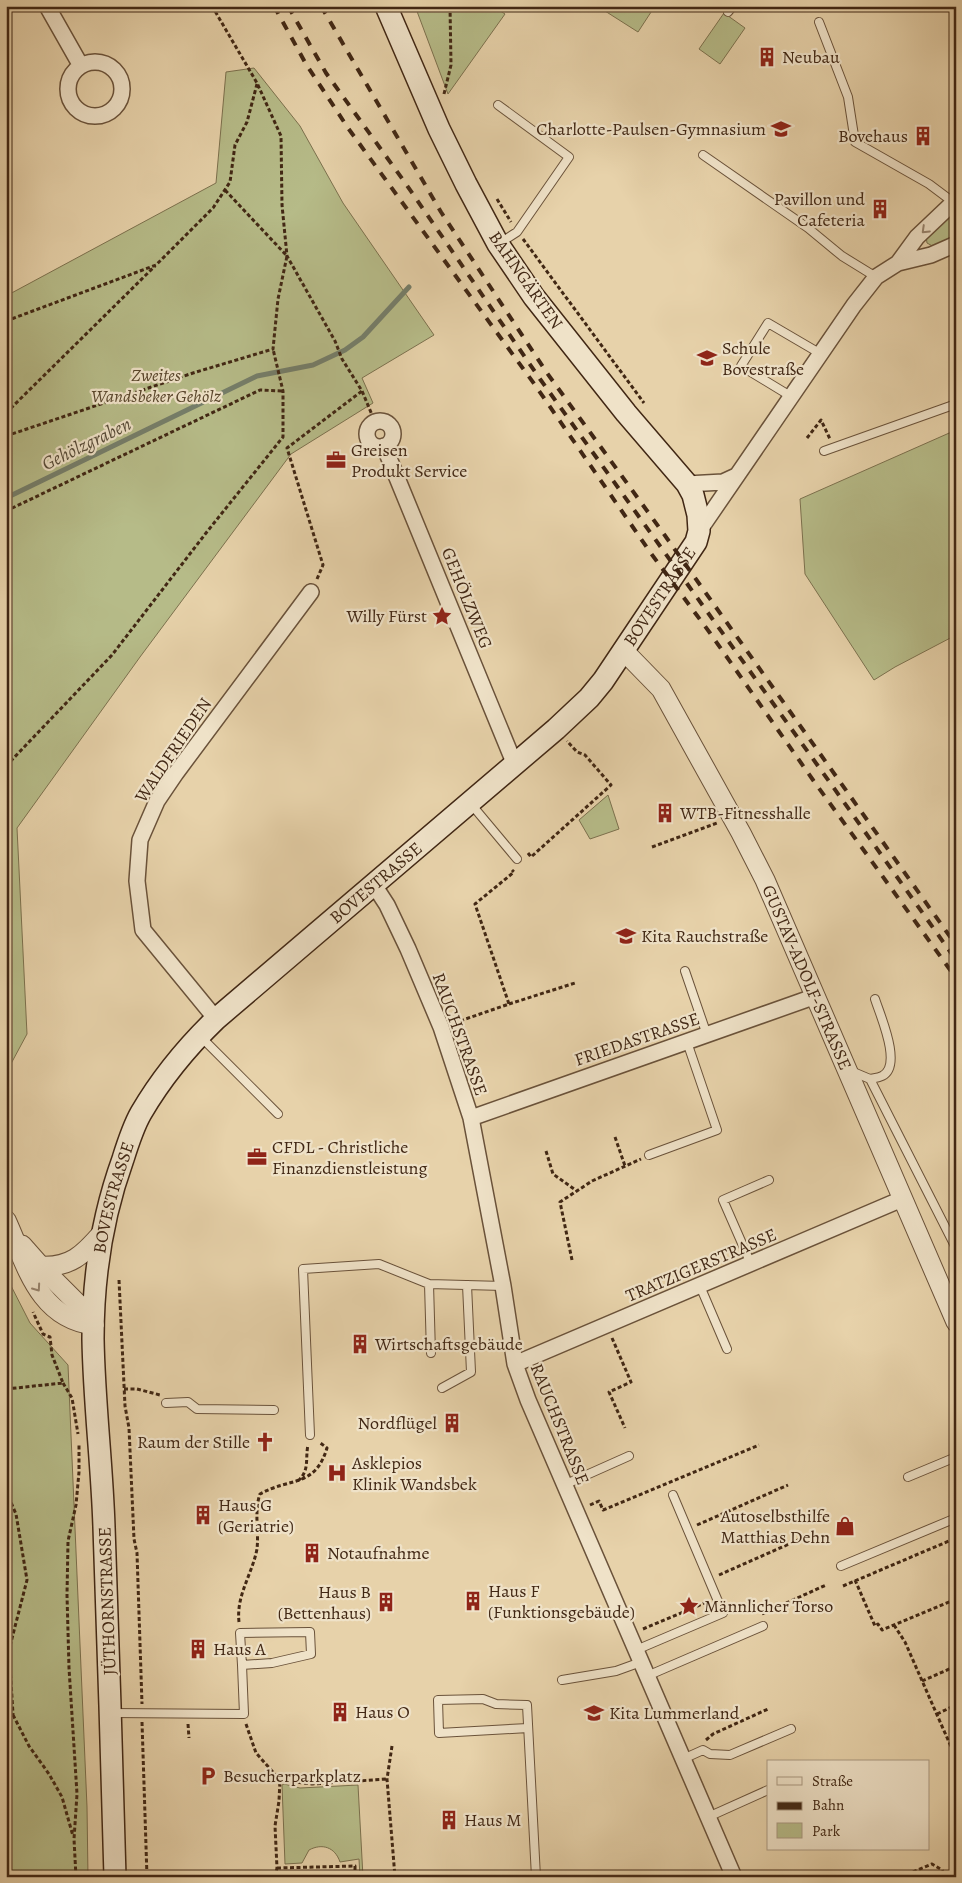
<svg xmlns="http://www.w3.org/2000/svg" width="962" height="1883" font-family="Alegreya,serif">
  <rect width="100%" height="100%" fill="#e7d2aa"/>
  <filter id="stains"><feTurbulence type="fractalNoise" baseFrequency=".004" numOctaves="4"/><feColorMatrix values="0 0 0 0 .2 0 0 0 0 .09 0 0 0 0 .02 0 0 0 .5 -.17"/></filter>
  <radialGradient id="worn" r=".72"><stop offset=".6" stop-color="#630" stop-opacity="0"/><stop offset="1" stop-color="#630" stop-opacity=".3"/></radialGradient>
  <!-- green -->
  <path fill="#b6bb88" stroke="#7c714e" d="M 415,6 L 493,6 L 505,14 L 448,94 Z
    M 608,6 L 655,6 L 638,32 L 605,11 Z
    M 724,13 L 745,28 L 720,64 L 699,49 Z
    M 254,68 L 300,126 L 343,203 L 434,335 L 362,378 L 373,403 L 291,454 L 140,657 L 17,828 L 27,1034 L 6,1073 L 6,296 L 216,183 L 226,72 Z
    M 956,209 L 956,238 L 936,248 L 927,243 L 926,236 Z
    M 956,430 L 956,635 L 895,667 L 874,680 L 805,574 L 800,499 Z
    M 608,795 L 619,829 L 590,839 L 579,820 Z
    M 6,1276 L 30,1323 L 68,1365 L 87,1807 L 88,1877 L 6,1877 Z
    M 284,1784 L 300,1788 L 358,1785 L 363,1877 L 360,1877 L 359,1859 L 340,1862 C 335,1847 322,1843 309,1850 L 302,1863 L 285,1864 L 282,1785 Z"/>
  <g fill="none" stroke-linecap="round" stroke-linejoin="round">
    <!-- stream -->
    <path stroke="#757e6a" stroke-width="5" d="M 6,498 L 257,376 L 313,365 L 345,350 L 363,337 L 409,287"/>
    <defs>
      <path id="service" d="M 728,12 L 733,6
        M 819,22 L 848,97 L 855,142 L 929,184 L 953,202
        M 498,105 L 569,157 L 517,232 L 500,243
        M 703,155 L 808,228 L 842,256 L 876,277
        M 792,397 L 741,366 L 768,323 L 821,354
        M 824,451 L 956,404
        M 471,804 L 517,859
        M 685,971 L 707,1035
        M 201,1037 L 278,1114
        M 851,1071 L 870,1079 L 956,1248
        M 870,1079 C 874,1078 878,1078 882,1076 C 903,1066 880,1015 875,999
        M 649,1155 L 717,1130 L 687,1042
        M 751,1264 L 723,1200 L 769,1180
        M 429,1284 L 431,1353
        M 700,1286 L 727,1349
        M 442,1388 L 471,1372 L 467,1285
        M 166,1403 L 188,1402 L 197,1409 L 274,1410
        M 310,1435 L 303,1269 L 379,1264 L 429,1284 L 503,1286
        M 908,1477 L 956,1457
        M 564,1485 L 629,1456
        M 841,1566 L 956,1518
        M 636,1650 L 723,1613 L 673,1495
        M 647,1676 L 763,1626
        M 562,1680 L 616,1671 L 641,1662
        M 111,1713 L 244,1714 L 242,1665 L 272,1663 L 311,1654 L 310,1632 L 240,1633 L 242,1665
        M 528,1728 L 439,1733 L 438,1700 L 483,1699 L 496,1704 L 527,1705 L 536,1877
        M 683,1759 L 703,1750 L 710,1754 L 730,1755 L 791,1729
        M 708,1817 L 768,1790"/>
      <path id="minor" d="M 47,6 L 81,66
        M68 89a27 27 0 1 1 54 0a27 27 0 1 1-54 0Z
        M 898,263 L 931,255 L 956,244
        M367 434a13 13 0 1 1 26 0a13 13 0 1 1-26 0Z
        M 384,446 L 515,765
        M 687,484 L 723,482 L 736,476
        M 699,531 L 854,305 L 876,277 L 898,263 L 917,237 L 956,200
        M 374,885 L 387,905 L 408,949 L 441,1027 L 471,1118 L 503,1286 L 515,1364 L 528,1400 L 734,1877
        M 216,1019 L 143,930 L 137,881 L 140,840 L 157,801 L 176,773 L 311,592
        M 471,1118 L 816,996
        M 515,1364 L 902,1199"/>
      <g id="tertiary">
        <path id="s1" d="M 623,650 L 661,689 L 741,833 L 765,880 L 956,1322"/>
        <path d="M 6,1220 C 26,1263 37,1318 94,1325"/>
        <path d="M 22,1245 L 45,1271 L 80,1306 L 94,1325"/>
        <path d="M 40,1266 C 70,1268 83,1255 102,1233"/>
      </g>
      <g id="secondary">
        <path id="s2" d="M 115,1877 C 112,1760 108,1644 104,1527 C 102,1464 94,1402 93,1339 C 93,1277 102,1217 123,1159 C 128,1143 133,1127 141,1113 C 162,1077 187,1047 216,1019 L 556,729 L 589,698 L 603,681 L 696,542 L 699,531 L 698,515 L 693,495 L 687,484 L 626,413 L 534,297 L 498,244 L 466,184 L 439,129 L 386,6"/>
      </g>
    </defs>
    <!-- service casing -->
    <use href="#service" stroke="#6a523a" stroke-width="10"/>
    <!-- minor casing -->
    <use href="#minor" stroke="#6a523a" stroke-width="18"/>
    <!-- tertiary casing -->
    <use href="#tertiary" stroke="#6a523a" stroke-width="21"/>
    <!-- secondary casing -->
    <use href="#secondary" stroke="#412714" stroke-width="24"/>
    <!-- path -->
    <path stroke="#412714" stroke-width="3" stroke-dasharray="4 2.5" stroke-linecap="butt" d="M 212,6 L 257,83 L 281,136 L 282,205 L 287,256 L 335,341 L 342,359 L 362,391 L 375,422
      M 444,94 L 451,65 L 450,6
      M 497,199 L 511,222
      M 523,239 L 644,403
      M 6,321 L 156,265 L 213,208 L 230,182 L 235,145 L 247,122 L 257,84
      M 6,413 L 155,266
      M 6,436 L 193,373 L 273,349 L 278,299 L 287,256 L 225,190
      M 807,438 L 821,420 L 830,439
      M 6,511 L 260,390 L 283,391
      M 317,579 L 323,565 L 287,448 L 362,391
      M 6,766 L 112,655 L 206,533 L 283,437 L 283,391 L 273,349
      M 652,847 L 717,823
      M 528,853 L 531,857 L 611,785 L 585,755 L 577,752 L 567,741
      M 509,1004 L 575,983
      M 454,1023 L 509,1004 L 475,904 L 514,872 L 512,870
      M 615,1137 L 625,1166
      M 546,1151 L 553,1174 L 577,1191
      M 572,1260 L 560,1202 L 592,1181 L 641,1159
      M 119,1280 L 125,1406 L 129,1428 L 134,1539 L 137,1553 L 142,1704
      M 612,1338 L 631,1382 L 609,1392 L 625,1428
      M 63,1383 L 72,1398 L 78,1434
      M 6,1389 L 63,1383 L 52,1355 L 50,1337 L 43,1334 L 33,1312
      M 124,1389 L 137,1389 L 160,1395
      M 298,1481 C 310,1470 305,1459 308,1445
      M 6,1491 L 16,1514 L 27,1580 L 9,1650 L 13,1714 L 6,1731
      M 590,1505 L 599,1501 L 603,1510 L 759,1445
      M 697,1525 L 788,1485
      M 719,1575 L 807,1536
      M 855,1580 L 875,1626 L 878,1624 L 882,1630 L 956,1599
      M 843,1586 L 956,1538
      M 762,1614 L 826,1585
      M 239,1622 C 236,1595 252,1575 257,1549 C 259,1531 254,1511 260,1494 C 290,1477 315,1488 327,1448 L 319,1442
      M 894,1625 L 905,1642 L 956,1758
      M 643,1629 L 707,1602
      M 922,1681 L 956,1666
      M 937,1714 L 956,1705
      M 13,1715 L 29,1746 L 49,1774 L 62,1797 L 73,1836
      M 142,1722 L 147,1877
      M 188,1724 L 189,1738
      M 246,1724 L 256,1753 L 280,1780 L 312,1784 L 387,1779
      M 706,1740 L 713,1734 L 768,1709
      M 392,1746 L 387,1779 L 395,1877
      M 277,1868 L 355,1866 L 355,1877
      M 76,1877 L 74,1839 L 77,1794 L 69,1668 L 67,1595 L 68,1541 L 76,1505 L 79,1472 L 79,1443
      M 275,1877 L 277,1868 L 275,1826 L 279,1801 L 280,1780
      M 901,1877 L 932,1864 L 942,1870 L 945,1877"/>
    <!-- service -->
    <use href="#service" stroke="#efe2c8" stroke-width="8"/>
    <!-- minor -->
    <use href="#minor" stroke="#efe2c8" stroke-width="15"/>
    <!-- tertiary -->
    <use href="#tertiary" stroke="#efe2c8" stroke-width="19"/>
    <!-- secondary -->
    <use href="#secondary" stroke="#efe2c8" stroke-width="21"/>
    <!-- rail -->
    <path stroke="#412714" stroke-width="4" stroke-dasharray="9 9" stroke-linecap="butt" d="M 274,6 L 306,64 L 348,128 L 535,385 L 650,552 L 710,633 L 813,780 L 956,978
      M 288,6 L 326,73 L 406,184 L 540,379 L 831,784 L 956,960
      M 321,6 L 441,212 L 547,373 L 661,530 L 956,945"/>
  </g>
  <!-- one-way arrows -->
  <defs><path id="oneway-chevron" d="M-2-3.5L2.5 0L-2 3.5" fill="none" stroke-width="1.6" stroke-linecap="round" stroke-linejoin="round" transform="scale(1.25)"/></defs>
  <g stroke="#98846e">
    <use href="#oneway-chevron" transform="translate(925 230) rotate(136)"/>
    <use href="#oneway-chevron" transform="translate(37 1288) rotate(55)"/>
  </g>
  <!-- icons -->
  <defs>
    <symbol id="building-bare" viewBox="-9 -9 18 18"><path d="M-4-6H4V6H1V3H-1V6H-4ZM-2.5-4.3h1.7v1.8h-1.7ZM.8-4.3h1.7v1.8H.8ZM-2.5-1h1.7V.8h-1.7ZM.8-1h1.7V.8H.8Z" fill="#8f2418" stroke="#efe2c8" stroke-width="2.5" paint-order="stroke"/></symbol>
    <symbol id="school-bare" viewBox="-9 -9 18 18"><path d="M0-5L7-2L0 1L-7-2ZM-4 1L0 2.5L4 1V4Q0 6-4 4Z" fill="#8f2418" stroke="#efe2c8" stroke-width="2.5" paint-order="stroke"/></symbol>
    <symbol id="office-bare" viewBox="-9 -9 18 18"><path d="M-6-3h4V-5.5h4V-3h4V5H-6ZM-1-4.5V-3h2v-1.5ZM-6 0V1H6V0Z" fill="#8f2418" stroke="#efe2c8" stroke-width="2.5" paint-order="stroke"/></symbol>
    <symbol id="sight-bare" viewBox="-9 -9 18 18"><path d="M0-6L1.8-2.2L6-1.7L2.9 1.2L3.7 5.4L0 3.3L-3.7 5.4L-2.9 1.2L-6-1.7L-1.8-2.2Z" fill="#8f2418" stroke="#efe2c8" stroke-width="2.5" paint-order="stroke"/></symbol>
    <symbol id="church-bare" viewBox="-9 -9 18 18"><path d="M-1.2-6h2.4v3.5h3.3v2.4h-3.3V6h-2.4V-.1h-3.3v-2.4h3.3Z" fill="#8f2418" stroke="#efe2c8" stroke-width="2.5" paint-order="stroke"/></symbol>
    <symbol id="hospital-bare" viewBox="-9 -9 18 18"><path d="M-5-5h3v3.5h4V-5h3V5h-3V1.5h-4V5h-3Z" fill="#8f2418" stroke="#efe2c8" stroke-width="2.5" paint-order="stroke"/></symbol>
    <symbol id="shop-bare" viewBox="-9 -9 18 18"><path d="M-5-2.5h2.3a2.7 3.5 0 0 1 5.4 0H5L5.5 6h-11ZM-1.5-2.5h3a1.5 2.3 0 0 0-3 0Z" fill="#8f2418" stroke="#efe2c8" stroke-width="2.5" paint-order="stroke"/></symbol>
    <symbol id="parking-bare" viewBox="-9 -9 18 18"><path d="M-3.5-5.5H1a3.5 3.5 0 0 1 0 7H-1V5.5H-3.5ZM-1-3.4V-.6H.8a1.4 1.4 0 0 0 0-2.8Z" fill="#8f2418" stroke="#efe2c8" stroke-width="2.5" paint-order="stroke"/></symbol>
  </defs>
  <g fill-rule="evenodd">
    <use href="#building-bare" x="753" y="43" width="28" height="28"/>
    <use href="#school-bare" x="767" y="115" width="28" height="28"/>
    <use href="#building-bare" x="909" y="122" width="28" height="28"/>
    <use href="#building-bare" x="866" y="195" width="28" height="28"/>
    <use href="#school-bare" x="693" y="344" width="28" height="28"/>
    <use href="#office-bare" x="322" y="446" width="28" height="28"/>
    <use href="#sight-bare" x="428" y="602" width="28" height="28"/>
    <use href="#building-bare" x="651" y="799" width="28" height="28"/>
    <use href="#school-bare" x="612" y="922" width="28" height="28"/>
    <use href="#office-bare" x="243" y="1143" width="28" height="28"/>
    <use href="#building-bare" x="346" y="1330" width="28" height="28"/>
    <use href="#building-bare" x="438" y="1409" width="28" height="28"/>
    <use href="#church-bare" x="251" y="1428" width="28" height="28"/>
    <use href="#hospital-bare" x="323" y="1459" width="28" height="28"/>
    <use href="#building-bare" x="189" y="1501" width="28" height="28"/>
    <use href="#shop-bare" x="831" y="1512" width="28" height="28"/>
    <use href="#building-bare" x="298" y="1539" width="28" height="28"/>
    <use href="#building-bare" x="459" y="1587" width="28" height="28"/>
    <use href="#building-bare" x="372" y="1588" width="28" height="28"/>
    <use href="#sight-bare" x="675" y="1592" width="28" height="28"/>
    <use href="#building-bare" x="184" y="1635" width="28" height="28"/>
    <use href="#building-bare" x="326" y="1698" width="28" height="28"/>
    <use href="#school-bare" x="580" y="1699" width="28" height="28"/>
    <use href="#parking-bare" x="194" y="1762" width="28" height="28"/>
    <use href="#building-bare" x="435" y="1806" width="28" height="28"/>
  </g>
  <g text-anchor="middle" stroke-width="4.5" stroke-linejoin="round" paint-order="stroke">
    <!-- poi labels -->
    <g font-size="18" fill="#412714" stroke="#efe2c8" text-anchor="start">
      <text x="782" y="63">Neubau</text>
      <text x="766" y="135" text-anchor="end">Charlotte-Paulsen-Gymnasium</text>
      <text x="908" y="142" text-anchor="end">Bovehaus</text>
      <text x="865" y="205" text-anchor="end">Pavillon und<tspan x="865" dy="21">Cafeteria</tspan></text>
      <text x="722" y="354">Schule<tspan x="722" dy="21">Bovestraße</tspan></text>
      <text x="351" y="456">Greisen<tspan x="351" dy="21">Produkt Service</tspan></text>
      <text x="427" y="622" text-anchor="end">Willy Fürst</text>
      <text x="680" y="819">WTB-Fitnesshalle</text>
      <text x="641" y="942">Kita Rauchstraße</text>
      <text x="272" y="1153">CFDL - Christliche<tspan x="272" dy="21">Finanzdienstleistung</tspan></text>
      <text x="375" y="1350">Wirtschaftsgebäude</text>
      <text x="437" y="1429" text-anchor="end">Nordflügel</text>
      <text x="250" y="1448" text-anchor="end">Raum der Stille</text>
      <text x="352" y="1469">Asklepios<tspan x="352" dy="21">Klinik Wandsbek</tspan></text>
      <text x="218" y="1511">Haus G<tspan x="218" dy="21">(Geriatrie)</tspan></text>
      <text x="830" y="1522" text-anchor="end">Autoselbsthilfe<tspan x="830" dy="21">Matthias Dehn</tspan></text>
      <text x="327" y="1559">Notaufnahme</text>
      <text x="488" y="1597">Haus F<tspan x="488" dy="21">(Funktionsgebäude)</tspan></text>
      <text x="371" y="1598" text-anchor="end">Haus B<tspan x="371" dy="21">(Bettenhaus)</tspan></text>
      <text x="704" y="1612">Männlicher Torso</text>
      <text x="213" y="1655">Haus A</text>
      <text x="355" y="1718">Haus O</text>
      <text x="609" y="1719">Kita Lummerland</text>
      <text x="223" y="1782">Besucherparkplatz</text>
      <text x="464" y="1826">Haus M</text>
    </g>
    <!-- street labels -->
    <g font-size="18" fill="#412714" stroke="#efe2c8">
      <text transform="translate(526 280) rotate(55)" y="6">BAHNGÄRTEN</text>
      <text dy="6" stroke="none"><textPath href="#s2" startOffset="1508">BOVESTRASSE</textPath></text>
      <text transform="translate(467 598) rotate(68)" y="6">GEHÖLZWEG</text>
      <text transform="translate(173 750) rotate(-56)" y="6">WALDFRIEDEN</text>
      <text dy="6" stroke="none"><textPath href="#s2" startOffset="1102">BOVESTRASSE</textPath></text>
      <text dy="6" stroke="none"><textPath href="#s1" startOffset="378">GUSTAV-ADOLF-STRASSE</textPath></text>
      <text transform="translate(460 1034) rotate(70)" y="6">RAUCHSTRASSE</text>
      <text transform="translate(637 1039) rotate(-19)" y="6">FRIEDASTRASSE</text>
      <text dy="6" stroke="none"><textPath href="#s2" startOffset="682">BOVESTRASSE</textPath></text>
      <text transform="translate(701 1265) rotate(-23)" y="6">TRATZIGERSTRASSE</text>
      <text transform="translate(560 1424) rotate(68)" y="6">RAUCHSTRASSE</text>
      <text transform="translate(107 1601) rotate(-92)" y="6">JÜTHORNSTRASSE</text>
    </g>
    <!-- park labels -->
    <g font-size="18" font-style="italic" fill="#58452b" stroke="#efe2c8">
      <text x="156" y="381">Zweites<tspan x="156" dy="21">Wandsbeker Gehölz</tspan></text>
    </g>
    <!-- water labels -->
    <g font-size="19" font-style="italic" fill="#574b38" stroke="#efe2c8">
      <text transform="translate(86 443) rotate(-26)" y="7">Gehölzgraben</text>
    </g>
  </g>
  <!-- margin -->
  <rect width="962" height="1883" fill="none" stroke="#e7d2aa" stroke-width="25"/>
  <rect x="8" y="8" width="947" height="1868" fill="none" stroke="#412714" stroke-width="2.5"/>
  <rect x="12" y="12" width="937" height="1858" fill="none" stroke="#412714"/>
  <!-- legend -->
  <rect x="767" y="1760" width="162" height="90" fill="#efe2c8" stroke="#a99780"/>
  <rect x="777" y="1777" width="25" height="8" fill="#efe2c8" stroke="#a99780"/>
  <text x="812" y="1786" font-size="15" fill="#412714">Straße</text>
  <rect x="777" y="1802" width="25" height="8" fill="#412714" stroke="#a99780"/>
  <text x="812" y="1810" font-size="15" fill="#412714">Bahn</text>
  <rect x="777" y="1823" width="25" height="15" fill="#b6bb88" stroke="#a99780"/>
  <text x="812" y="1836" font-size="15" fill="#412714">Park</text>
  <rect width="100%" height="100%" filter="url(#stains)"/>
  <rect width="100%" height="100%" fill="url(#worn)"/>
</svg>
